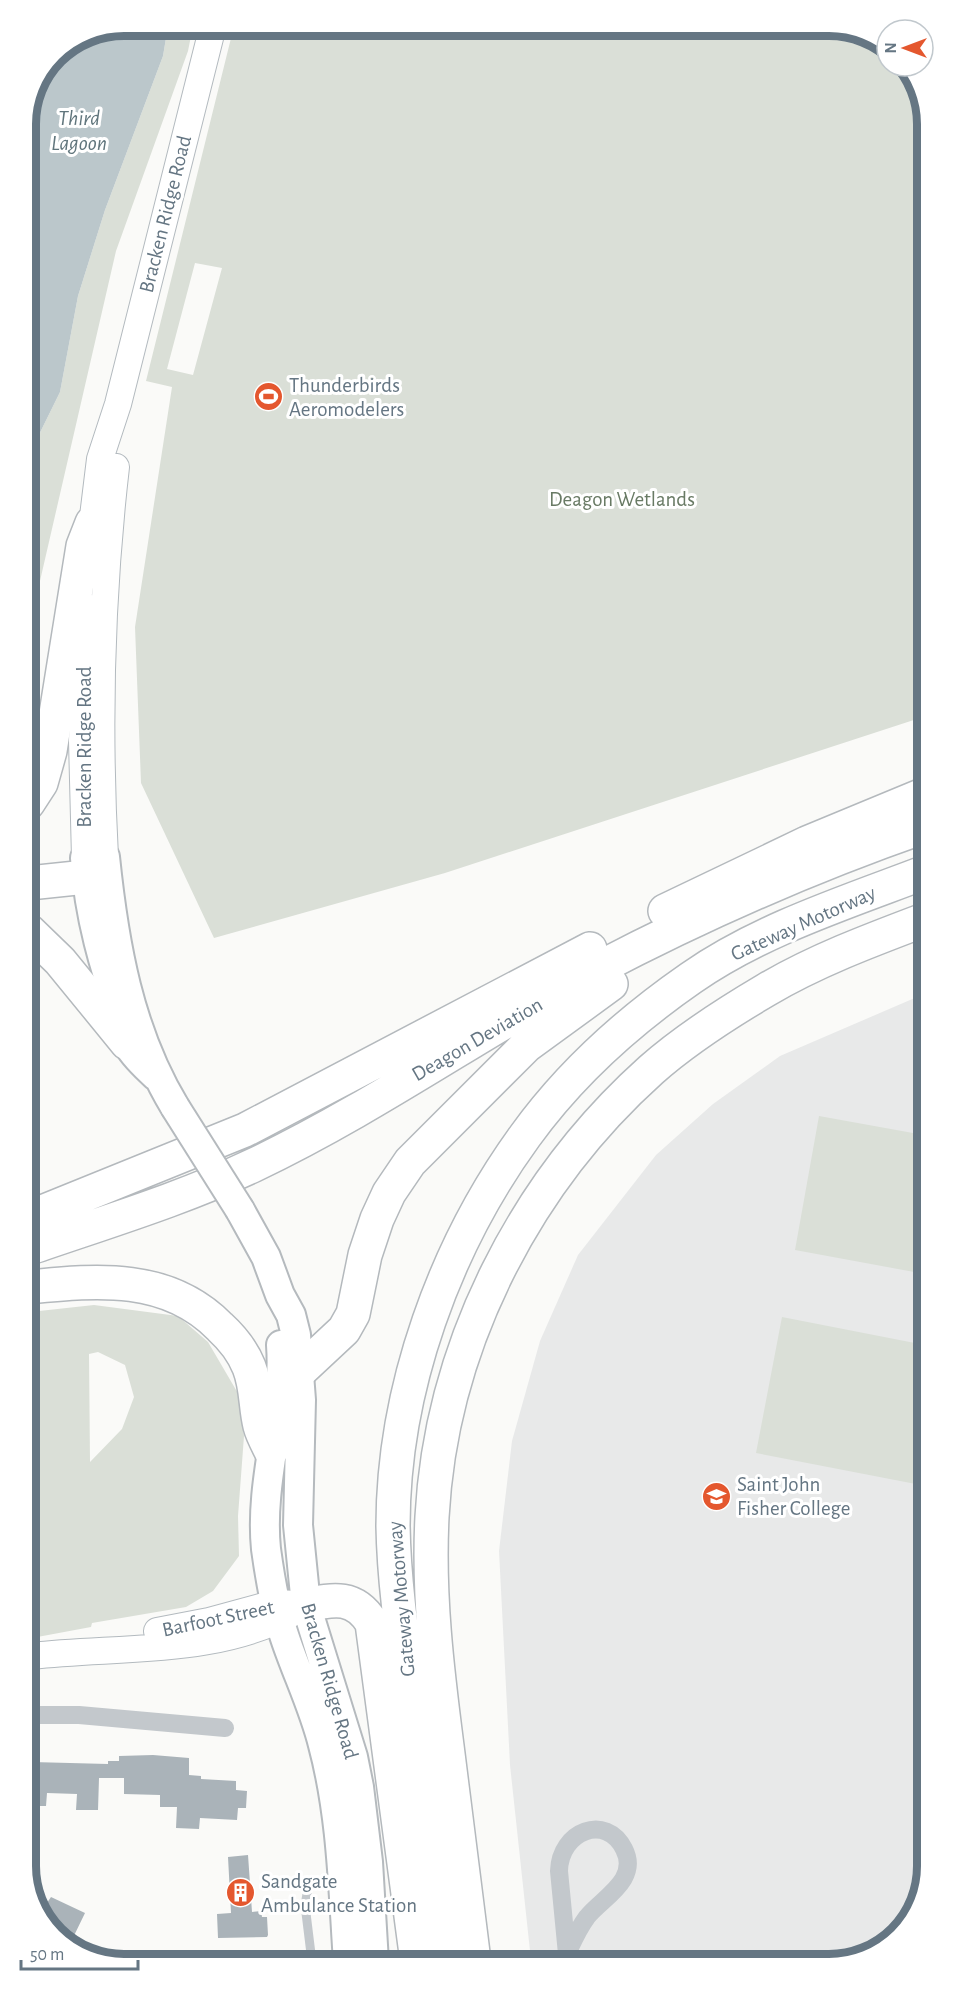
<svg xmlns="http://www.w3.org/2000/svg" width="953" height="1990" font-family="'Alegreya Sans',sans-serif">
  <rect width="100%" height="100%" fill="#fafaf8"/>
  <!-- built -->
  <path fill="#e8e9e9" d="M 924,994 L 927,1866 L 911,1921 L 866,1957 L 531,1960 L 510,1765 L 499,1551 L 512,1441 L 540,1341 L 578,1255 L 656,1155 L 713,1104 L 780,1056 Z"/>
  <!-- green -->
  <path fill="#dadfd7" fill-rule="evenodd" d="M 168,26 L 193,26 L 188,51 L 116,251 L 28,633 L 27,459 L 60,392 L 78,296 L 105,210 L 163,56 Z
    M 234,26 L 836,26 L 887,45 L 887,66 L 904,66 L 920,87 L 923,717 L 445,873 L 214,938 L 141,783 L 135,627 L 172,387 L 146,381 ZM 195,263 L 222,268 L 193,375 L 167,369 Z
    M 819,1116 L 924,1135 L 925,1274 L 795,1250 Z
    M 94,1305 L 178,1316 L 208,1342 L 239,1395 L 244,1436 L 238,1516 L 239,1556 L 213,1591 L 186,1607 L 92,1623 L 91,1627 L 32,1638 L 30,1312 ZM 98,1352 L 125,1365 L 134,1397 L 122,1429 L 90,1462 L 89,1354 Z
    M 782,1317 L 925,1345 L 926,1486 L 756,1453 Z"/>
  <!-- water -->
  <path fill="#bbc7cb" d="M 124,26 L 168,26 L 163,56 L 105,210 L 78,296 L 60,392 L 27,459 L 26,118 L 55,54 Z"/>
  <!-- building -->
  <path fill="#aab3b9" d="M 153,1755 L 189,1758 L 189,1775 L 201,1776 L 201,1779 L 236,1781 L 236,1790 L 247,1791 L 246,1808 L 238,1808 L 237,1820 L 200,1818 L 199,1829 L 176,1828 L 177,1807 L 160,1807 L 160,1795 L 124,1794 L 124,1778 L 99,1778 L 98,1810 L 76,1810 L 77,1794 L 47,1793 L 46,1806 L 32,1806 L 32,1762 L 108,1764 L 108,1761 L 119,1761 L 119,1756 Z
    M 248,1855 L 252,1912 L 261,1911 L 262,1917 L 267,1917 L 268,1935 L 267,1937 L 218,1938 L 217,1914 L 231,1913 L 228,1857 Z
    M 51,1897 L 85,1913 L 69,1946 L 64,1944 L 40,1913 Z"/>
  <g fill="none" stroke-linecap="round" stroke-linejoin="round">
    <defs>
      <path id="secondary" d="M 90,541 L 100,459 L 118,404 L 213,26
        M 105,857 C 98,728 101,596 116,467
        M 85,858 L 82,741 L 86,607
        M 157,1631 L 209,1621 L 275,1603 L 296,1604
        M 32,1656 C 120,1646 219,1656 298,1610"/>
      <path id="primary" d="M 156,1076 C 146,1067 135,1057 128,1045 C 125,1039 127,1030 124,1023 C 104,969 89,916 85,858 L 105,857 C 114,944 129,1031 175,1107
        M 240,1210 L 266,1257 L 280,1295 L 291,1315 L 296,1335 L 301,1400 L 298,1525 L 306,1605 L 353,1757 L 359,1787 L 368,1862 L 374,1962
        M 281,1345 C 286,1413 259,1480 266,1549 C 270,1578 275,1610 285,1638 C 297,1674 314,1708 323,1745 C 342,1816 343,1890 348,1962"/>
      <path id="highway" d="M 28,803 L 41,783 L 50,751 L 83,546 L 92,523
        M 29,883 L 86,877
        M 665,911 L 807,843 L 923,795
        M 29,931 L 60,961 L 127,1043
        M 30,1217 L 245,1130 L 590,949
        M 30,1248 C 105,1222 182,1199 254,1165 C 372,1109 480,1032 595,970 C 698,916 814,865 923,827
        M 30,1287 C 98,1280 168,1274 220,1327 C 232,1338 243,1352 249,1367 C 257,1387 255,1406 260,1426 C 262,1434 267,1443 271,1451
        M 299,1372 L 344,1330 L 353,1314 L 365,1255 L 377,1219 L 389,1193 L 410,1162 L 526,1046 L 611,984
        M 306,1605 C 334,1599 355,1595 372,1623 L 417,1961
        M 443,1961 C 432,1874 421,1787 411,1700 C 403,1642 394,1584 393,1526 C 393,1389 445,1246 525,1136 C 569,1075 629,1021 691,978 C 760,930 844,903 923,873
        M 474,1961 C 465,1889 456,1817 447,1746 C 437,1669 428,1594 432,1517 C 441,1346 525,1183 651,1070 C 686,1039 727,1013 766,990 C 815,961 871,940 924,920"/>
    </defs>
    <!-- secondary casing -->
    <use href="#secondary" stroke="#b3babf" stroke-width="28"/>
    <!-- primary casing -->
    <use href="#primary" stroke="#b5babe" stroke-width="32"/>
    <!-- highway casing -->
    <use href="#highway" stroke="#b4b9bd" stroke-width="36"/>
    <!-- lane -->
    <path stroke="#c3c8cc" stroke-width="9" d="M 309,1883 L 305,1905 L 312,1962"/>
    <!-- street -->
    <path stroke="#c3c8cc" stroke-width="18" d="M 32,1715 L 79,1715 L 225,1728
      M 567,1954 C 573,1941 578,1929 587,1917 C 602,1898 640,1880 624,1849 C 606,1813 560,1831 559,1871 L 567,1954 L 568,1960"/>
    <!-- secondary -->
    <use href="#secondary" stroke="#fff" stroke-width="26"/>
    <!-- primary -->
    <use href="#primary" stroke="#fff" stroke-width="28"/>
    <!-- highway -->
    <use href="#highway" stroke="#fff" stroke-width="33"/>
    <defs>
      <path id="primary-bridge" d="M 175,1107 L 240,1210"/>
    </defs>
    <!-- primary-bridge casing -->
    <use href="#primary-bridge" stroke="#b5babe" stroke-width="32" stroke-linecap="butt"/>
    <!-- primary-bridge -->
    <use href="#primary-bridge" stroke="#fff" stroke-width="28"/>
  </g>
  <!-- icons -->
  <defs>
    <symbol id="stadium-disc" viewBox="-11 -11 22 22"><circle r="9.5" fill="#e4572e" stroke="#fff"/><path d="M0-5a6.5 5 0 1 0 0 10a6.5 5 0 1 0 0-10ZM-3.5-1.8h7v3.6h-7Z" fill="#fff"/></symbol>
    <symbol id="school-disc" viewBox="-11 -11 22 22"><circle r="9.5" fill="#e4572e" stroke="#fff"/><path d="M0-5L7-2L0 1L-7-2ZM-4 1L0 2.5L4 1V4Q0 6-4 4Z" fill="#fff"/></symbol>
    <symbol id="building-disc" viewBox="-11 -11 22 22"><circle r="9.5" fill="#e4572e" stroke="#fff"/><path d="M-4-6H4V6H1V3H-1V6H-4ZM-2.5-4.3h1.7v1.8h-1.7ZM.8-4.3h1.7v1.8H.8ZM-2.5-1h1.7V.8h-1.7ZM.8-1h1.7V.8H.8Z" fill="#fff"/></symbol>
  </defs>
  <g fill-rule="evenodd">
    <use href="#stadium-disc" x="252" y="380" width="33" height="33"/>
    <use href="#school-disc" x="700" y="1480" width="33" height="33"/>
    <use href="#building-disc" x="224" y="1876" width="33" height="33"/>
  </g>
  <g text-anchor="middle" stroke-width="6" stroke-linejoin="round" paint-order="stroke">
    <!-- street labels -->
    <g font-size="21" fill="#657683" stroke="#fff">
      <text transform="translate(165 214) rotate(-76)" y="7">Bracken Ridge Road</text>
      <text transform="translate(84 747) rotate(-90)" y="7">Bracken Ridge Road</text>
      <text transform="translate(803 923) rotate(-24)" y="7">Gateway Motorway</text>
      <text transform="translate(477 1039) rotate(-30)" y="7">Deagon Deviation</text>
      <text transform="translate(401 1599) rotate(-95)" y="7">Gateway Motorway</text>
      <text transform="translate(218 1618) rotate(-12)" y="7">Barfoot Street</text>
      <text transform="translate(330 1681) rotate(74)" y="7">Bracken Ridge Road</text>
    </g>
    <!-- poi labels -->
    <g font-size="21" fill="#657683" stroke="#fff" text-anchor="start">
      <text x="289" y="392">Thunderbirds<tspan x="289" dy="24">Aeromodelers</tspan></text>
      <text x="737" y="1491">Saint John<tspan x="737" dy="24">Fisher College</tspan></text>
      <text x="261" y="1888">Sandgate<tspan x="261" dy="24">Ambulance Station</tspan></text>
    </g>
    <!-- park labels -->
    <g font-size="21" fill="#687a64" stroke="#fff">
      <text x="622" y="506">Deagon Wetlands</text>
    </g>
    <!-- water labels -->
    <g font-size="22" font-style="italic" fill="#60757c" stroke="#fff">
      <text x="79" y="125">Third<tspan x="79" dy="25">Lagoon</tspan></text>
    </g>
  </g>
  <!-- crop -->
  <path d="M0 0H953V1990H0ZM124 36H829A88 88 0 0 1 917 124V1866A88 88 0 0 1 829 1954H124A88 88 0 0 1 36 1866V124A88 88 0 0 1 124 36Z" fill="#fff" fill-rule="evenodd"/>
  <path fill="none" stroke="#657683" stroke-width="8" d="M124 36H829A88 88 0 0 1 917 124V1866A88 88 0 0 1 829 1954H124A88 88 0 0 1 36 1866V124A88 88 0 0 1 124 36Z"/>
  <!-- north arrow -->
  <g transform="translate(905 48) rotate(270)"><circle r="28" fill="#ffffff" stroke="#c1c8cd" stroke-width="1.5"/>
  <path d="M0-4.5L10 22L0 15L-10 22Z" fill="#e4572e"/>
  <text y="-9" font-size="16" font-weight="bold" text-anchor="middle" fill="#657683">N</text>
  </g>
  <!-- scale -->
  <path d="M21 1960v9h117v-9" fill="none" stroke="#657683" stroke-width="3"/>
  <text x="30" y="1960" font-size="18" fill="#657683" stroke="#ffffff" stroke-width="4.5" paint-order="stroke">50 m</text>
</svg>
